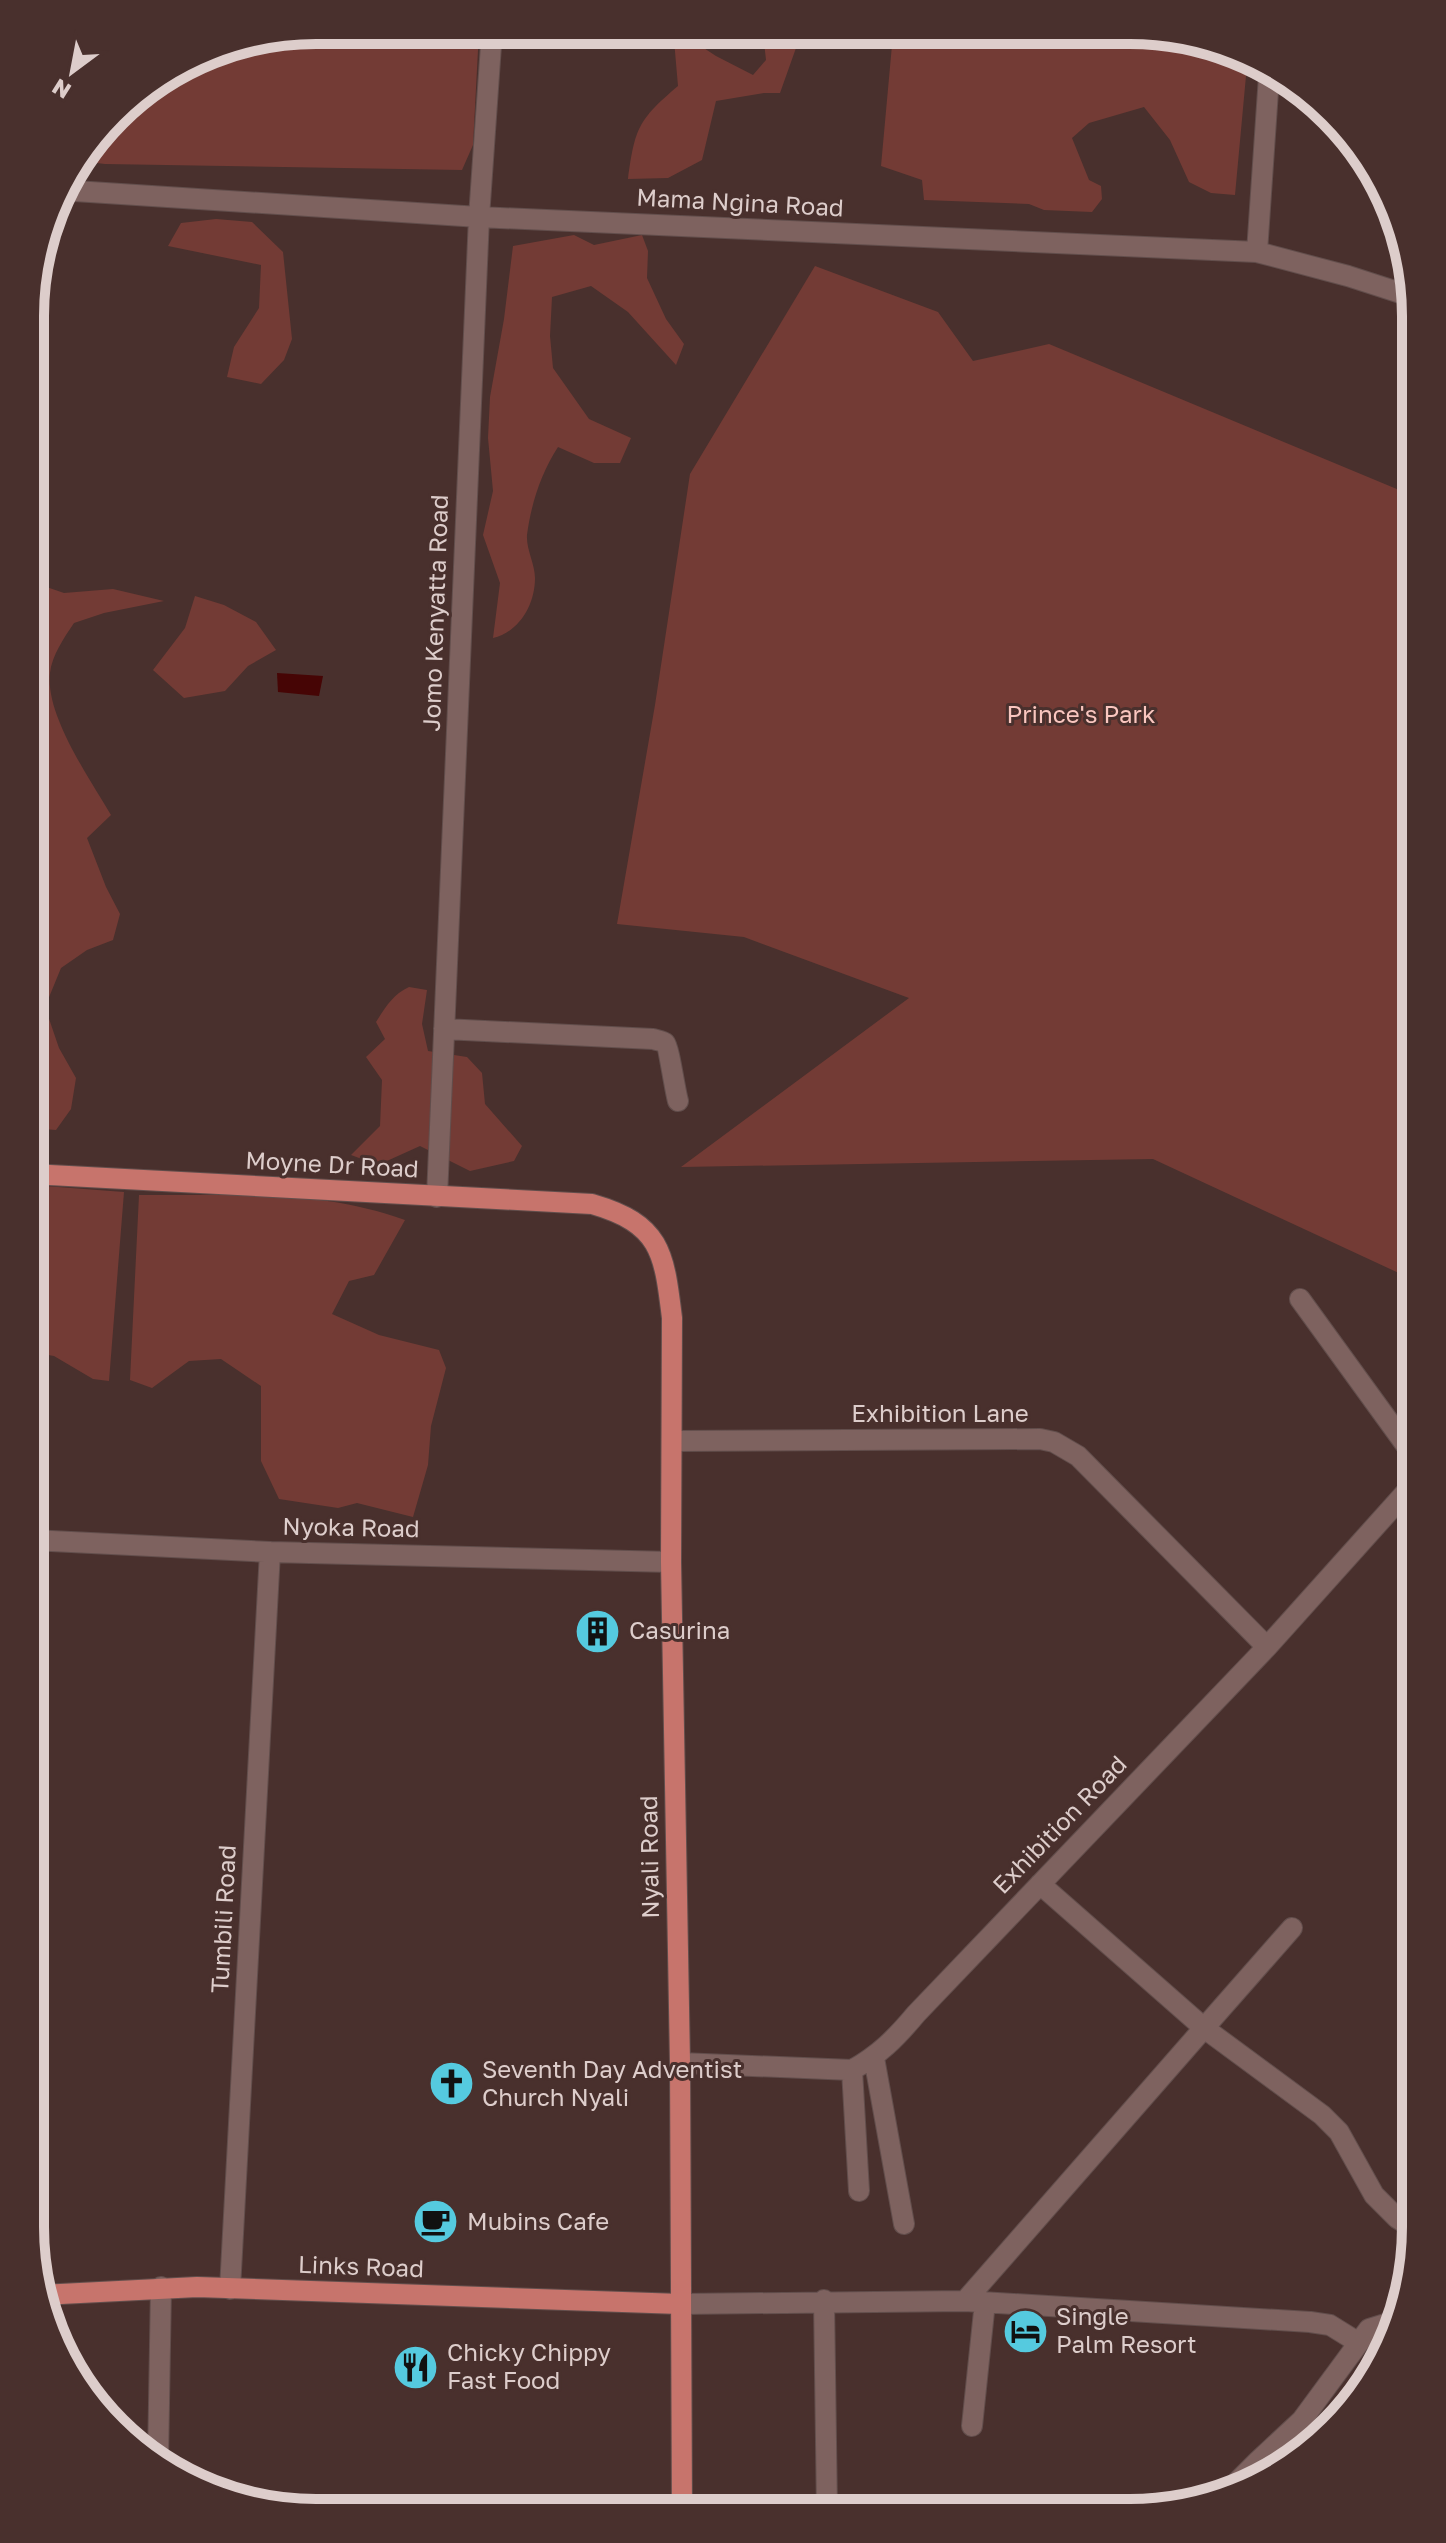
<svg xmlns="http://www.w3.org/2000/svg" width="1446" height="2543" font-family="'Golos Text',sans-serif">
  <rect width="100%" height="100%" fill="#49302d"/>
  <!-- green -->
  <path fill="#733b35" d="M 316,30 L 479,31 L 473,145 L 462,170 L 105,164 L 81,161 L 127,101 L 207,52 Z
    M 763,33 L 789,33 L 796,48 L 780,93 L 764,93 L 716,101 L 702,160 L 668,178 L 628,179 C 635,128 638,120 678,86 L 674,40 L 687,37 L 716,56 L 753,75 L 766,60 Z
    M 893,34 L 1186,35 L 1247,65 L 1235,195 L 1211,193 L 1189,182 L 1170,140 L 1144,107 L 1089,123 L 1072,138 L 1089,180 L 1101,186 L 1102,199 L 1092,212 L 1044,210 L 1029,204 L 924,200 L 922,180 L 881,166 Z
    M 216,219 L 252,222 L 283,252 L 292,339 L 284,360 L 261,384 L 227,377 L 234,347 L 259,308 L 261,265 L 168,246 L 181,223 Z
    M 574,235 L 594,245 L 642,235 L 648,251 L 647,278 L 666,319 L 684,344 L 676,365 L 628,312 L 591,286 L 552,297 L 550,336 L 553,368 L 589,419 L 631,438 L 620,463 L 594,463 L 558,447 C 541,473 531,504 527,535 C 526,549 535,564 535,578 C 535,605 519,632 493,638 L 500,583 L 483,535 L 493,491 L 488,438 L 490,397 L 504,319 L 513,246 Z
    M 815,266 L 938,312 L 973,361 L 1049,344 L 1416,497 L 1416,1281 L 1153,1159 L 681,1167 L 909,998 L 744,937 L 617,924 L 655,705 L 690,474 Z
    M 32,582 L 64,593 L 113,589 L 164,601 L 104,613 L 74,623 C 64,638 52,655 50,673 C 45,715 90,779 111,815 L 87,838 L 106,887 L 120,914 L 113,940 L 87,950 L 61,968 L 45,1007 L 59,1048 L 76,1078 L 71,1109 L 56,1130 L 31,1128 Z
    M 195,596 L 224,605 L 256,622 L 276,650 L 248,666 L 225,691 L 184,698 L 153,670 L 185,628 Z
    M 409,987 L 427,990 L 422,1024 L 428,1051 L 467,1057 L 482,1073 L 485,1104 L 522,1146 L 514,1161 L 470,1171 L 420,1146 L 378,1165 L 351,1155 L 380,1126 L 382,1080 L 366,1057 L 385,1039 L 376,1022 C 385,1008 393,994 409,987 Z
    M 31,1185 L 124,1192 L 109,1381 L 93,1379 L 54,1356 L 31,1352 Z
    M 139,1195 C 231,1196 317,1188 405,1220 L 374,1275 L 349,1281 L 332,1314 L 379,1335 L 439,1350 L 446,1368 L 431,1426 L 428,1465 L 413,1517 L 357,1503 L 338,1508 L 279,1499 L 261,1461 L 261,1386 L 221,1359 L 189,1361 L 152,1388 L 130,1380 Z"/>
  <!-- water -->
  <path fill="#460505" d="M 277,673 L 323,676 L 319,696 L 278,692 Z"/>
  <g fill="none" stroke-linecap="round" stroke-linejoin="round">
    <defs>
      <path id="minor" d="M 59,190 L 479,217 L 1257,252 L 1348,276 L 1413,297
        M 1257,252 L 1269,76
        M 444,1029 L 653,1039 C 656,1040 663,1041 665,1043 C 669,1047 675,1091 678,1101
        M 437,1197 L 479,217 L 492,31
        M 1300,1299 L 1416,1459
        M 673,1441 L 1040,1439 L 1054,1442 L 1078,1456 L 1267,1647
        M 31,1540 L 270,1552 L 671,1562
        M 1292,1928 L 1204,2028 L 1322,2115 L 1339,2132 L 1374,2195 L 1397,2218 L 1415,2229
        M 874,2058 L 904,2224
        M 680,2063 L 852,2070 C 879,2055 896,2038 916,2014 L 1267,1647 L 1416,1481
        M 852,2070 L 859,2191
        M 230,2289 L 270,1552
        M 824,2300 L 827,2512
        M 965,2301 L 1310,2322 L 1330,2325 L 1359,2343
        M 680,2304 L 965,2301 L 1204,2028 L 1040,1884
        M 972,2426 L 985,2302
        M 158,2461 L 161,2287
        M 1268,2475 L 1258,2461 L 1302,2420 L 1369,2329 L 1398,2320
        M 1221,2498 L 1258,2461"/>
      <path id="major" d="M 31,1174 L 592,1204 C 661,1224 664,1252 672,1318 L 671,1562 L 680,2063 L 682,2512
        M 41,2295 L 197,2287 L 680,2304"/>
    </defs>
    <!-- minor casing -->
    <use href="#minor" stroke="#624e4c" stroke-width="22"/>
    <!-- major casing -->
    <use href="#major" stroke="#624e4c" stroke-width="22"/>
    <!-- minor -->
    <use href="#minor" stroke="#7e625f" stroke-width="20"/>
    <!-- major -->
    <use href="#major" stroke="#c7746c" stroke-width="20"/>
  </g>
  <!-- icons -->
  <defs>
    <symbol id="building-disc" viewBox="-11 -11 22 22"><circle r="9.5" fill="#55cadf" stroke="#49302d"/><path d="M-4-6H4V6H1V3H-1V6H-4ZM-2.5-4.3h1.7v1.8h-1.7ZM.8-4.3h1.7v1.8H.8ZM-2.5-1h1.7V.8h-1.7ZM.8-1h1.7V.8H.8Z" fill="#111"/></symbol>
    <symbol id="church-disc" viewBox="-11 -11 22 22"><circle r="9.5" fill="#55cadf" stroke="#49302d"/><path d="M-1.2-6h2.4v3.5h3.3v2.4h-3.3V6h-2.4V-.1h-3.3v-2.4h3.3Z" fill="#111"/></symbol>
    <symbol id="cafe-disc" viewBox="-11 -11 22 22"><circle r="9.5" fill="#55cadf" stroke="#49302d"/><path d="M-5.5-4.5H6V0H3Q3 3.5 0 3.5H-2.5Q-5.5 3.5-5.5 0ZM3-3.2v2h1.7v-2ZM-6 4.5H4V6H-6Z" fill="#111"/></symbol>
    <symbol id="hotel-disc" viewBox="-11 -11 22 22"><circle r="9.5" fill="#55cadf" stroke="#49302d"/><path d="M-6-4.5h1.5V1H6V5H4.5V3h-9V5H-6ZM-4 0a1.8 1.8 0 1 1 3.6 0ZM.5 0V-2.5h3Q6-2.5 6 0Z" fill="#111"/></symbol>
    <symbol id="restaurant-disc" viewBox="-11 -11 22 22"><circle r="9.5" fill="#55cadf" stroke="#49302d"/><path d="M-5-6h1v4h1v-4h1v4h1v-4h1v5L-1.5 .5V6h-2V.5L-5-1ZM5-6V6H3V1.5H1.5Q1.5-4 5-6Z" fill="#111"/></symbol>
  </defs>
  <g fill-rule="evenodd">
    <use href="#building-disc" x="572" y="1606" width="51" height="51"/>
    <use href="#church-disc" x="426" y="2058" width="51" height="51"/>
    <use href="#cafe-disc" x="410" y="2196" width="51" height="51"/>
    <use href="#hotel-disc" x="1000" y="2306" width="51" height="51"/>
    <use href="#restaurant-disc" x="390" y="2342" width="51" height="51"/>
  </g>
  <g text-anchor="middle" stroke-width="6" stroke-linejoin="round" paint-order="stroke">
    <!-- street labels -->
    <g font-size="24" fill="#ddcdcb" stroke="#49302d">
      <text transform="translate(740 203) rotate(3)" y="8">Mama Ngina Road</text>
      <text transform="translate(436 613) rotate(-88)" y="8">Jomo Kenyatta Road</text>
      <text transform="translate(332 1165) rotate(3)" y="8">Moyne Dr Road</text>
      <text x="940" y="1422">Exhibition Lane</text>
      <text transform="translate(351 1528) rotate(1)" y="8">Nyoka Road</text>
      <text transform="translate(1060 1825) rotate(-46)" y="8">Exhibition Road</text>
      <text transform="translate(650 1857) rotate(-91)" y="8">Nyali Road</text>
      <text transform="translate(224 1919) rotate(-87)" y="8">Tumbili Road</text>
      <text transform="translate(361 2267) rotate(2)" y="8">Links Road</text>
    </g>
    <!-- park labels -->
    <g font-size="24" fill="#fac6bf" stroke="#49302d">
      <text x="1081" y="723">Prince's Park</text>
    </g>
    <!-- poi labels -->
    <g font-size="24" fill="#ddcdcb" stroke="#49302d" text-anchor="start">
      <text x="629" y="1639">Casurina</text>
      <text x="482" y="2078">Seventh Day Adventist<tspan x="482" dy="28">Church Nyali</tspan></text>
      <text x="467" y="2230">Mubins Cafe</text>
      <text x="1056" y="2325">Single<tspan x="1056" dy="28">Palm Resort</tspan></text>
      <text x="447" y="2361">Chicky Chippy<tspan x="447" dy="28">Fast Food</tspan></text>
    </g>
  </g>
  <!-- crop -->
  <path d="M0 0H1446V2543H0ZM316 44H1130A272 272 0 0 1 1402 316V2227A272 272 0 0 1 1130 2499H316A272 272 0 0 1 44 2227V316A272 272 0 0 1 316 44Z" fill="#49302d" fill-rule="evenodd"/>
  <path fill="none" stroke="#ddcdcb" stroke-width="10" d="M316 44H1130A272 272 0 0 1 1402 316V2227A272 272 0 0 1 1130 2499H316A272 272 0 0 1 44 2227V316A272 272 0 0 1 316 44Z"/>
  <!-- north arrow -->
  <g transform="translate(72 72) rotate(212)" stroke="#49302d" stroke-width="6" paint-order="stroke">
  <path d="M0-6L14 30L0 20L-14 30Z" fill="#ddcdcb"/>
  <text y="-12" font-size="22" font-weight="bold" text-anchor="middle" fill="#ddcdcb">N</text>
  </g>
</svg>
